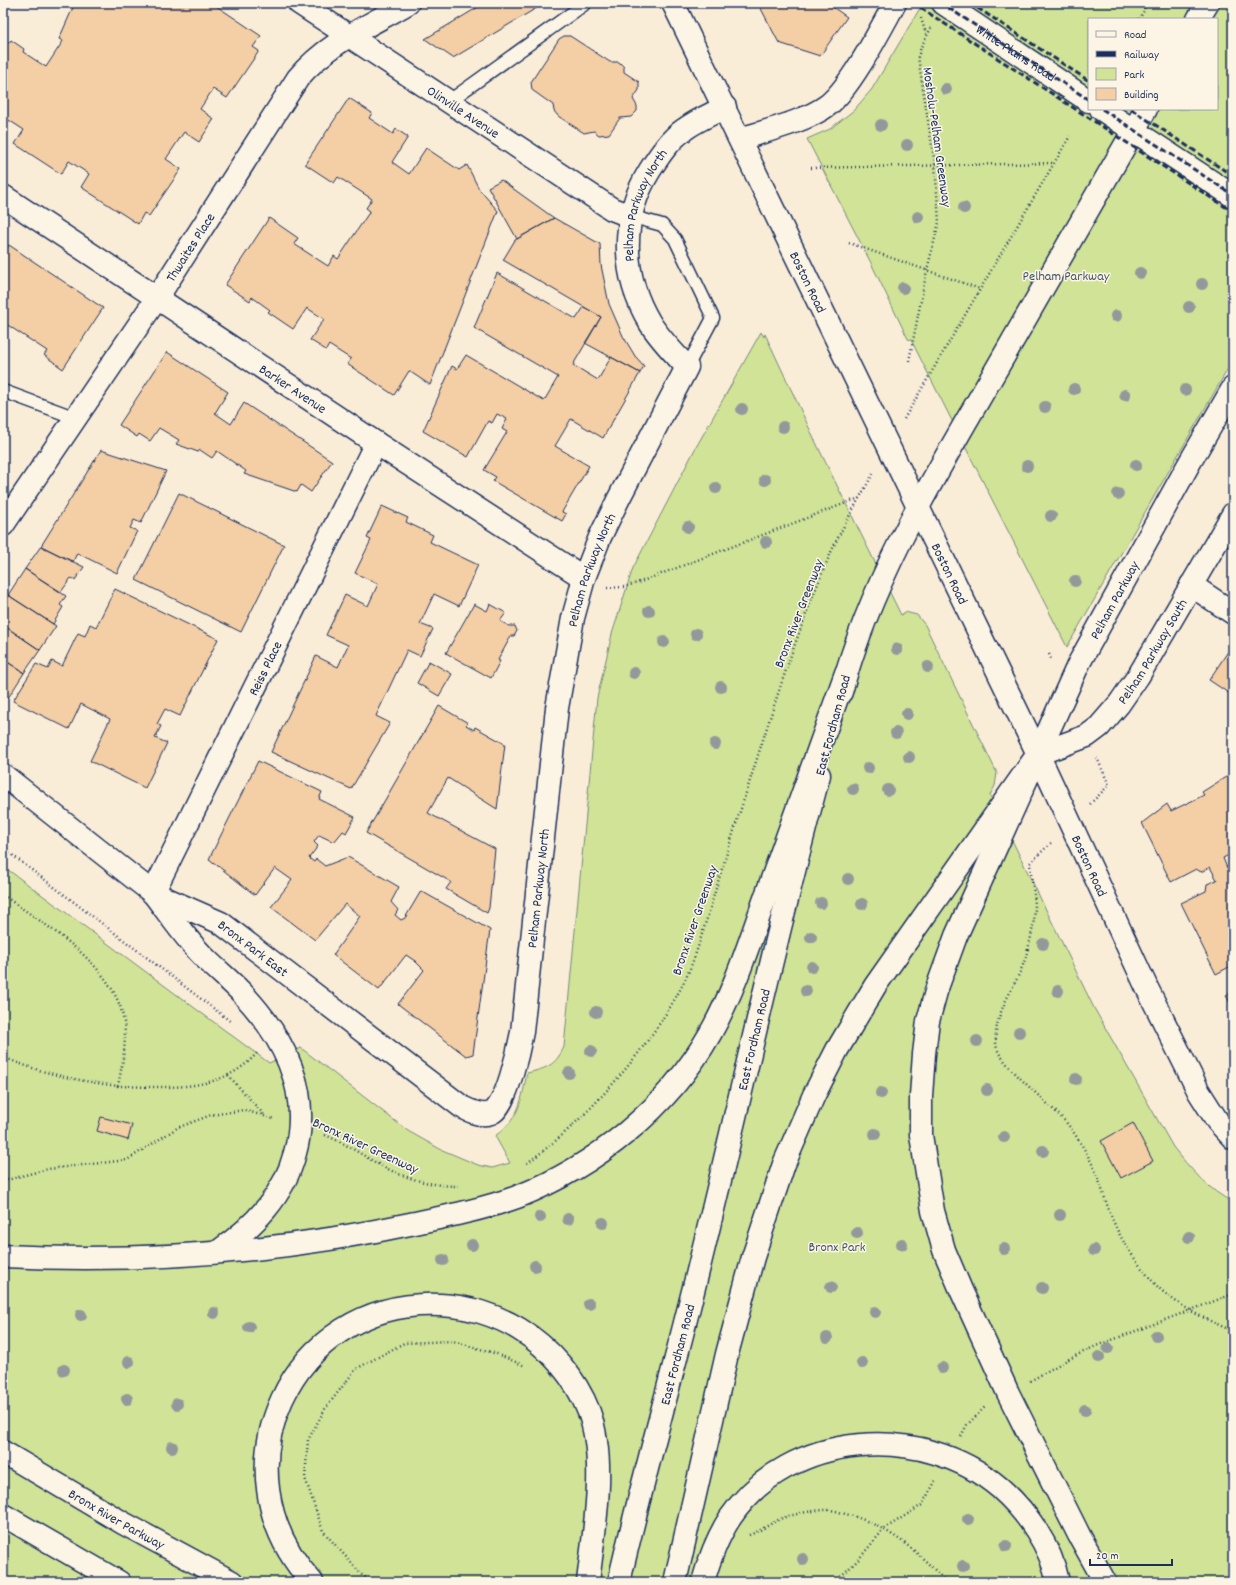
<svg xmlns="http://www.w3.org/2000/svg" width="1236" height="1585" font-family="Dekko,sans-serif">
  <rect width="100%" height="100%" fill="#faedd8"/>
  <filter id="ink" filterUnits="userSpaceOnUse"><feTurbulence type="fractalNoise" baseFrequency=".025" numOctaves="2"/><feDisplacementMap in="SourceGraphic" scale="8" xChannelSelector="R" yChannelSelector="G"/><feConvolveMatrix kernelMatrix="1 2 1 2 8 2 1 2 1" color-interpolation-filters="sRGB"/></filter>
  <g filter="url(#ink)">
    <!-- green -->
    <path fill="#d0e397" stroke="#76897a" fill-rule="evenodd" d="M 923,3 L 1233,3 L 1233,360 L 1067,647 L 911,340 L 908,339 L 871,263 L 807,139 L 830,129 L 854,110 L 872,89 ZM 1089,19 L 1217,19 L 1217,109 L 1089,109 Z
      M 761,332 L 764,337 L 765,334 L 820,451 L 901,615 L 905,612 L 917,615 L 925,625 L 997,773 L 995,786 L 990,795 L 1094,1008 L 1173,1147 C 1189,1167 1209,1191 1233,1202 L 1233,1582 L 3,1582 L 3,866 L 269,1063 L 301,1048 L 408,1131 L 440,1149 L 478,1165 L 492,1168 L 510,1163 L 495,1136 C 520,1118 521,1101 527,1073 C 547,1068 555,1066 564,1047 L 597,698 L 612,634 L 633,568 L 695,449 Z"/>
    <!-- building -->
    <path fill="#f4cea4" stroke="#1b2f5e" d="M 75,3 L 212,3 L 261,36 L 253,47 L 259,51 L 227,98 L 213,89 L 200,109 L 214,119 L 199,142 L 184,132 L 166,159 L 181,169 L 149,216 L 144,213 L 138,224 L 81,187 L 89,174 L 69,161 L 61,174 L 15,144 L 24,130 L 4,117 L 3,118 L 3,39 L 9,43 L 11,40 L 24,49 L 23,52 L 46,67 L 63,41 L 59,39 Z
      M 485,3 L 545,3 L 453,58 L 425,39 Z
      M 758,3 L 827,3 L 847,17 L 820,56 L 779,43 Z
      M 564,36 L 570,36 L 610,62 L 619,62 L 624,67 L 624,72 L 639,82 L 639,90 L 633,99 L 637,106 L 637,111 L 631,117 L 620,118 L 609,134 L 599,135 L 594,131 L 584,133 L 558,116 L 554,111 L 553,105 L 532,90 L 531,82 L 559,39 Z
      M 349,98 L 372,113 L 369,118 L 393,134 L 396,129 L 408,137 L 392,162 L 409,174 L 426,148 L 459,170 L 467,165 L 479,189 L 498,211 L 430,385 L 409,371 L 394,395 L 347,364 L 351,359 L 329,345 L 326,350 L 310,340 L 324,319 L 307,308 L 293,329 L 268,312 L 270,310 L 252,297 L 250,301 L 225,285 L 269,218 L 298,238 L 294,244 L 328,266 L 334,256 L 338,259 L 370,211 L 366,208 L 372,199 L 338,177 L 334,183 L 305,164 Z
      M 501,180 L 554,218 L 517,239 L 488,187 Z
      M 554,218 L 600,244 L 601,265 L 609,304 L 623,336 L 635,356 L 644,366 L 640,373 L 585,343 L 601,317 L 503,260 L 515,240 Z
      M 9,245 L 103,308 L 63,369 L 44,355 L 47,351 L 3,322 L 3,254 Z
      M 497,273 L 576,319 L 584,307 L 601,317 L 573,365 L 598,380 L 611,357 L 640,373 L 603,438 L 571,419 L 555,446 L 589,466 L 562,512 L 566,514 L 562,521 L 493,481 L 496,477 L 484,470 L 507,432 L 502,429 L 507,419 L 497,414 L 492,423 L 488,421 L 468,457 L 423,431 L 452,366 L 457,369 L 466,355 L 544,401 L 558,377 L 474,328 Z
      M 167,352 L 228,392 L 215,413 L 231,424 L 244,403 L 332,461 L 311,492 L 301,485 L 297,492 L 244,474 L 246,471 L 217,451 L 212,458 L 200,450 L 198,452 L 176,444 L 179,440 L 159,428 L 150,441 L 139,434 L 137,437 L 119,425 Z
      M 101,450 L 166,471 L 141,523 L 134,520 L 130,528 L 137,531 L 117,573 L 77,553 L 73,562 L 41,546 Z
      M 179,493 L 284,545 L 241,632 L 136,580 Z
      M 382,506 L 408,518 L 406,522 L 433,535 L 430,542 L 478,565 L 459,606 L 434,594 L 420,624 L 433,629 L 420,656 L 407,650 L 376,716 L 390,723 L 351,789 L 271,752 L 316,656 L 338,667 L 348,645 L 326,635 L 345,595 L 368,606 L 378,584 L 355,573 L 371,540 L 367,538 Z
      M 41,546 L 84,567 L 75,580 L 71,578 L 61,592 L 25,569 Z
      M 25,569 L 66,596 L 60,605 L 63,607 L 53,624 L 8,595 Z
      M 115,589 L 218,639 L 180,716 L 165,709 L 157,724 L 161,726 L 155,738 L 167,743 L 145,788 L 90,761 L 110,719 L 81,704 L 69,729 L 13,701 L 36,664 L 48,669 L 52,661 L 62,666 L 78,633 L 85,636 L 90,624 L 96,627 Z
      M 8,595 L 56,626 L 40,650 L 3,625 L 3,602 Z
      M 474,604 L 487,611 L 490,604 L 506,613 L 500,621 L 509,626 L 515,626 L 517,631 L 514,636 L 511,636 L 498,660 L 500,661 L 491,678 L 446,653 Z
      M 3,625 L 40,650 L 24,673 L 3,659 Z
      M 1229,650 L 1233,652 L 1233,696 L 1209,680 Z
      M 3,659 L 24,673 L 8,698 L 3,694 Z
      M 429,661 L 452,674 L 439,696 L 417,683 Z
      M 439,706 L 468,723 L 466,725 L 474,730 L 475,727 L 505,744 L 497,809 L 448,778 L 428,813 L 495,849 L 489,908 L 487,913 L 446,889 L 451,882 L 366,833 Z
      M 258,761 L 322,792 L 319,799 L 355,817 L 346,833 L 343,831 L 334,842 L 319,835 L 314,842 L 318,846 L 309,858 L 314,862 L 316,859 L 325,866 L 348,857 L 399,887 L 391,902 L 398,910 L 395,915 L 401,920 L 405,918 L 421,891 L 490,930 L 473,1054 L 466,1056 L 398,1004 L 424,970 L 415,961 L 406,955 L 379,990 L 333,955 L 360,916 L 345,904 L 315,940 L 271,907 L 292,880 L 275,868 L 255,895 L 209,859 Z
      M 1229,775 L 1233,782 L 1233,843 L 1231,844 L 1233,853 L 1223,858 L 1227,868 L 1233,865 L 1233,965 L 1216,974 L 1181,903 L 1206,891 L 1207,884 L 1217,880 L 1210,867 L 1201,872 L 1196,869 L 1171,882 L 1142,823 L 1167,804 L 1171,811 L 1204,795 L 1202,792 Z
      M 1233,992 L 1233,1009 L 1226,995 Z
      M 101,1117 L 132,1125 L 128,1140 L 97,1131 Z
      M 1133,1123 L 1153,1161 L 1121,1178 L 1101,1141 Z"/>
    <g fill="none" stroke-linecap="round" stroke-linejoin="round">
      <defs>
        <path id="service" d="M 448,102 L 586,3
          M 630,216 L 662,225 L 675,239 L 713,318 L 687,367
          M 3,391 L 76,418"/>
        <g id="minor">
          <path id="s1" d="M 299,3 L 612,209 L 630,216"/>
          <path id="s2" d="M 3,196 L 376,443 L 584,578"/>
          <path id="s3" d="M 3,525 L 157,298 L 298,78 C 327,43 369,26 408,3"/>
          <path d="M 1191,585 L 1233,613"/>
          <path id="s4" d="M 3,775 L 153,893 L 221,923 L 462,1107 C 470,1111 481,1117 491,1113 C 506,1108 519,1048 522,1032 L 557,708 L 573,618 L 584,578 L 600,537 L 619,498 L 687,367 C 674,353 660,339 650,323 C 621,275 620,218 650,170 C 659,156 670,139 685,129 C 697,120 712,114 725,107"/>
          <path id="s5" d="M 153,893 L 376,443"/>
        </g>
        <g id="tertiary">
          <path d="M 740,139 C 766,131 807,121 828,105 C 851,87 880,30 895,3"/>
          <path id="s6" d="M 1038,754 L 1087,736 L 1099,727 L 1119,704 L 1139,675 L 1233,514"/>
        </g>
        <path id="secondary" d="M 943,3 L 1089,101
          M 1101,109 L 1233,196"/>
        <g id="primary">
          <path id="s7" d="M 673,3 L 1038,754 L 1147,988 L 1199,1092 L 1218,1122 L 1233,1138"/>
          <path d="M 1198,19 L 1208,3"/>
          <path d="M 841,692 C 871,581 932,480 989,382 C 1041,291 1093,200 1146,109"/>
          <path id="s8" d="M 619,1582 C 640,1490 666,1399 689,1307 C 734,1130 771,951 819,775"/>
          <path id="s9" d="M 675,1582 L 727,1354 L 753,1257 L 784,1164 L 814,1095 L 837,1050 L 875,986 L 1038,754 L 1079,663 L 1190,462 L 1233,388"/>
        </g>
        <g id="motorway">
          <path d="M 1038,754 L 956,936 L 937,988 L 928,1021 L 924,1054 L 921,1096 L 921,1135 L 933,1211 L 944,1250 L 961,1290 L 1008,1393 L 1079,1535 L 1105,1582"/>
          <path d="M 153,893 C 170,915 186,940 206,959 C 218,971 232,982 243,994 C 285,1039 312,1092 295,1153 C 284,1196 254,1226 219,1251"/>
          <path d="M 3,1256 C 140,1263 281,1252 415,1223 C 449,1216 484,1209 517,1197 C 596,1166 668,1108 710,1034 C 735,990 750,940 767,893 C 793,820 820,747 846,673"/>
          <path id="s10" d="M 3,1452 L 123,1523 L 232,1582"/>
          <path d="M 3,1515 L 119,1582"/>
          <path d="M 312,1582 C 211,1472 290,1298 440,1305 C 467,1306 496,1315 519,1329 C 550,1348 576,1378 589,1412 C 607,1462 594,1530 588,1582"/>
          <path d="M 703,1582 C 709,1560 717,1538 730,1518 C 789,1430 923,1422 1000,1488 C 1027,1512 1051,1546 1058,1582"/>
        </g>
      </defs>
      <!-- service casing -->
      <use href="#service" stroke="#1b2f5e" stroke-width="15"/>
      <!-- minor casing -->
      <use href="#minor" stroke="#1b2f5e" stroke-width="25"/>
      <!-- tertiary casing -->
      <use href="#tertiary" stroke="#1b2f5e" stroke-width="25"/>
      <!-- secondary casing -->
      <use href="#secondary" stroke="#1b2f5e" stroke-width="25"/>
      <!-- primary casing -->
      <use href="#primary" stroke="#1b2f5e" stroke-width="25"/>
      <!-- motorway casing -->
      <use href="#motorway" stroke="#1b2f5e" stroke-width="25"/>
      <!-- path -->
      <path stroke="#1b2f5e" stroke-width="2.5" stroke-dasharray="1 3" stroke-linecap="butt" d="M 921,18 L 926,34
        M 1139,19 L 1145,9 L 1143,3
        M 811,168 L 1054,163
        M 849,243 L 980,289
        M 909,361 L 927,270 L 939,222 L 935,165 L 918,57 L 921,47 L 932,26
        M 904,419 L 1070,136
        M 607,588 L 624,587 L 640,582 L 859,498
        M 1049,654 L 1052,661
        M 1090,804 L 1109,785 L 1097,758
        M 1051,843 L 1030,863 C 1031,878 1035,894 1035,908 C 1034,924 1030,944 1025,959 C 1016,988 993,1012 996,1044 C 997,1064 1054,1106 1069,1126 C 1080,1141 1089,1156 1096,1173 C 1103,1190 1107,1208 1115,1225 C 1123,1244 1143,1272 1158,1287 C 1179,1307 1207,1320 1233,1331
        M 3,848 L 230,1021
        M 3,895 C 47,927 115,964 124,1022 C 127,1043 122,1065 118,1086 C 167,1087 221,1094 257,1053
        M 3,1068 L 8,1059 C 44,1074 80,1081 118,1086
        M 228,1075 L 265,1116
        M 325,1135 C 348,1144 367,1159 390,1170 C 411,1180 435,1186 458,1186
        M 527,1163 C 584,1123 649,1049 682,986 C 694,963 701,937 709,912 C 718,881 728,850 738,818 C 767,728 794,637 832,550 C 844,524 859,499 873,474
        M 3,1181 L 48,1169 L 127,1160 L 177,1128 L 211,1115 L 244,1110 L 274,1119
        M 1030,1381 L 1067,1360 L 1096,1346 L 1233,1294
        M 961,1436 L 967,1425 L 986,1406
        M 749,1535 C 764,1530 776,1518 793,1515 C 804,1512 818,1510 829,1510 C 836,1510 843,1514 850,1515 C 889,1527 919,1552 946,1582
        M 372,1582 L 362,1575 L 323,1531 L 305,1478 L 308,1440 L 325,1409 L 356,1369 L 404,1343 L 453,1341 L 497,1354 L 525,1366
        M 835,1582 L 858,1560 L 884,1529 L 922,1505 L 936,1480"/>
      <!-- service -->
      <use href="#service" stroke="#fcf5e5" stroke-width="12"/>
      <!-- minor -->
      <use href="#minor" stroke="#fcf5e5" stroke-width="22"/>
      <!-- tertiary -->
      <use href="#tertiary" stroke="#fcf5e5" stroke-width="22"/>
      <!-- secondary -->
      <use href="#secondary" stroke="#fcf5e5" stroke-width="22"/>
      <!-- primary -->
      <use href="#primary" stroke="#fcf5e5" stroke-width="22"/>
      <!-- motorway -->
      <use href="#motorway" stroke="#fcf5e5" stroke-width="22"/>
      <!-- rail -->
      <g stroke="#1b2f5e" stroke-width="3" stroke-dasharray="6 3" stroke-linecap="butt">
        <path d="M 913,3 L 1233,212"/>
        <path id="s11" d="M 941,3 L 1089,100"/>
        <path d="M 970,3 L 1089,81"/>
        <path d="M 1102,109 L 1233,195"/>
        <path d="M 1131,109 L 1233,176"/>
      </g>
    </g>
    <!-- trees -->
    <g fill="#93989b">
      <circle cx="946" cy="89" r="6"/>
      <circle cx="881" cy="125" r="6"/>
      <circle cx="907" cy="145" r="6"/>
      <circle cx="964" cy="208" r="6"/>
      <circle cx="918" cy="217" r="6"/>
      <circle cx="1140" cy="273" r="6"/>
      <circle cx="1202" cy="284" r="6"/>
      <circle cx="903" cy="288" r="6"/>
      <circle cx="1189" cy="307" r="6"/>
      <circle cx="1116" cy="316" r="6"/>
      <circle cx="1074" cy="389" r="6"/>
      <circle cx="1185" cy="390" r="6"/>
      <circle cx="1125" cy="395" r="6"/>
      <circle cx="1045" cy="407" r="6"/>
      <circle cx="742" cy="409" r="6"/>
      <circle cx="783" cy="427" r="6"/>
      <circle cx="1136" cy="465" r="6"/>
      <circle cx="1027" cy="466" r="6"/>
      <circle cx="765" cy="480" r="6"/>
      <circle cx="716" cy="488" r="6"/>
      <circle cx="1118" cy="494" r="6"/>
      <circle cx="1051" cy="516" r="6"/>
      <circle cx="688" cy="527" r="6"/>
      <circle cx="766" cy="542" r="6"/>
      <circle cx="1075" cy="581" r="6"/>
      <circle cx="649" cy="611" r="6"/>
      <circle cx="696" cy="634" r="6"/>
      <circle cx="664" cy="642" r="6"/>
      <circle cx="897" cy="649" r="6"/>
      <circle cx="928" cy="667" r="6"/>
      <circle cx="634" cy="673" r="6"/>
      <circle cx="721" cy="687" r="6"/>
      <circle cx="907" cy="714" r="6"/>
      <circle cx="896" cy="733" r="6"/>
      <circle cx="715" cy="744" r="6"/>
      <circle cx="909" cy="757" r="6"/>
      <circle cx="868" cy="768" r="6"/>
      <circle cx="853" cy="789" r="6"/>
      <circle cx="888" cy="790" r="6"/>
      <circle cx="848" cy="879" r="6"/>
      <circle cx="821" cy="903" r="6"/>
      <circle cx="862" cy="904" r="6"/>
      <circle cx="811" cy="937" r="6"/>
      <circle cx="1043" cy="944" r="6"/>
      <circle cx="812" cy="967" r="6"/>
      <circle cx="806" cy="991" r="6"/>
      <circle cx="1058" cy="991" r="6"/>
      <circle cx="596" cy="1012" r="6"/>
      <circle cx="1019" cy="1032" r="6"/>
      <circle cx="977" cy="1041" r="6"/>
      <circle cx="591" cy="1051" r="6"/>
      <circle cx="569" cy="1073" r="6"/>
      <circle cx="1076" cy="1079" r="6"/>
      <circle cx="987" cy="1090" r="6"/>
      <circle cx="881" cy="1093" r="6"/>
      <circle cx="875" cy="1134" r="6"/>
      <circle cx="1004" cy="1137" r="6"/>
      <circle cx="1043" cy="1151" r="6"/>
      <circle cx="1060" cy="1215" r="6"/>
      <circle cx="540" cy="1217" r="6"/>
      <circle cx="568" cy="1219" r="6"/>
      <circle cx="603" cy="1223" r="6"/>
      <circle cx="857" cy="1233" r="6"/>
      <circle cx="1189" cy="1237" r="6"/>
      <circle cx="902" cy="1244" r="6"/>
      <circle cx="472" cy="1245" r="6"/>
      <circle cx="1004" cy="1249" r="6"/>
      <circle cx="1094" cy="1250" r="6"/>
      <circle cx="443" cy="1260" r="6"/>
      <circle cx="535" cy="1266" r="6"/>
      <circle cx="831" cy="1287" r="6"/>
      <circle cx="1042" cy="1288" r="6"/>
      <circle cx="589" cy="1304" r="6"/>
      <circle cx="875" cy="1312" r="6"/>
      <circle cx="214" cy="1313" r="6"/>
      <circle cx="81" cy="1315" r="6"/>
      <circle cx="249" cy="1327" r="6"/>
      <circle cx="1156" cy="1336" r="6"/>
      <circle cx="827" cy="1338" r="6"/>
      <circle cx="1108" cy="1348" r="6"/>
      <circle cx="1099" cy="1357" r="6"/>
      <circle cx="129" cy="1362" r="6"/>
      <circle cx="862" cy="1363" r="6"/>
      <circle cx="942" cy="1368" r="6"/>
      <circle cx="64" cy="1370" r="6"/>
      <circle cx="127" cy="1399" r="6"/>
      <circle cx="177" cy="1404" r="6"/>
      <circle cx="1085" cy="1410" r="6"/>
      <circle cx="172" cy="1447" r="6"/>
      <circle cx="968" cy="1519" r="6"/>
      <circle cx="1006" cy="1546" r="6"/>
      <circle cx="803" cy="1559" r="6"/>
      <circle cx="963" cy="1566" r="6"/>
    </g>
  </g>
  <g text-anchor="middle" stroke-width="3" stroke-linejoin="round" paint-order="stroke">
    <!-- street labels -->
    <g font-size="14" fill="#1b2f5e" stroke="#fcf5e5">
      <text dy="5" stroke="none"><textPath href="#s11" startOffset="90">White Plains Road</textPath></text>
      <text dy="5" stroke="none"><textPath href="#s1" startOffset="197">Olinville Avenue</textPath></text>
      <text transform="translate(938 137) rotate(82)" y="5">Mosholu-Pelham Greenway</text>
      <text dy="5" stroke="none"><textPath href="#s4" startOffset="1564">Pelham Parkway North</textPath></text>
      <text dy="5" stroke="none"><textPath href="#s3" startOffset="335">Thwaites Place</textPath></text>
      <text dy="5" stroke="none"><textPath href="#s7" startOffset="310">Boston Road</textPath></text>
      <text dy="5" stroke="none"><textPath href="#s2" startOffset="348">Barker Avenue</textPath></text>
      <text dy="5" stroke="none"><textPath href="#s4" startOffset="1156">Pelham Parkway North</textPath></text>
      <text dy="5" stroke="none"><textPath href="#s7" startOffset="634">Boston Road</textPath></text>
      <text dy="5" stroke="none"><textPath href="#s9" startOffset="1088">Pelham Parkway</textPath></text>
      <text transform="translate(798 613) rotate(-69)" y="5">Bronx River Greenway</text>
      <text dy="5" stroke="none"><textPath href="#s6" startOffset="160">Pelham Parkway South</textPath></text>
      <text dy="5" stroke="none"><textPath href="#s5" startOffset="251">Reiss Place</textPath></text>
      <text transform="translate(832 725) rotate(-75)" y="5">East Fordham Road</text>
      <text dy="5" stroke="none"><textPath href="#s7" startOffset="958">Boston Road</textPath></text>
      <text dy="5" stroke="none"><textPath href="#s4" startOffset="832">Pelham Parkway North</textPath></text>
      <text transform="translate(694 920) rotate(-71)" y="5">Bronx River Greenway</text>
      <text dy="5" stroke="none"><textPath href="#s4" startOffset="306">Bronx Park East</textPath></text>
      <text dy="5" stroke="none"><textPath href="#s8" startOffset="559">East Fordham Road</textPath></text>
      <text transform="translate(366 1145) rotate(25)" y="5">Bronx River Greenway</text>
      <text dy="5" stroke="none"><textPath href="#s8" startOffset="235">East Fordham Road</textPath></text>
      <text dy="5" stroke="none"><textPath href="#s10" startOffset="132">Bronx River Parkway</textPath></text>
    </g>
    <!-- park labels -->
    <g font-size="14" fill="#3f5369" stroke="#fcf5e5">
      <text x="1066" y="280">Pelham Parkway</text>
      <text x="837" y="1251">Bronx Park</text>
    </g>
  </g>
  <!-- margin -->
  <rect width="1236" height="1585" fill="none" stroke="#fcf5e5" stroke-width="16"/>
  <rect x="8" y="8" width="1220" height="1569" fill="none" stroke="#1b2f5e" stroke-width="1.5" filter="url(#ink)"/>
  <!-- legend -->
  <rect x="1088" y="18" width="130" height="92" fill="#fcf5e5" stroke="#a2a6af"/>
  <rect x="1096" y="31" width="20" height="6" fill="#fcf5e5" stroke="#a2a6af"/>
  <text x="1124" y="38" font-size="12" fill="#1b2f5e">Road</text>
  <rect x="1096" y="51" width="20" height="6" fill="#1b2f5e" stroke="#a2a6af"/>
  <text x="1124" y="58" font-size="12" fill="#1b2f5e">Railway</text>
  <rect x="1096" y="68" width="20" height="12" fill="#d0e397" stroke="#a2a6af"/>
  <text x="1124" y="78" font-size="12" fill="#1b2f5e">Park</text>
  <rect x="1096" y="88" width="20" height="12" fill="#f4cea4" stroke="#a2a6af"/>
  <text x="1124" y="98" font-size="12" fill="#1b2f5e">Building</text>
  <!-- scale -->
  <path d="M1090 1559v6h82v-6" fill="none" stroke="#1b2f5e" stroke-width="2"/>
  <text x="1096" y="1559" font-size="12" fill="#1b2f5e" stroke="#fcf5e5" stroke-width="3" paint-order="stroke">20 m</text>
</svg>
